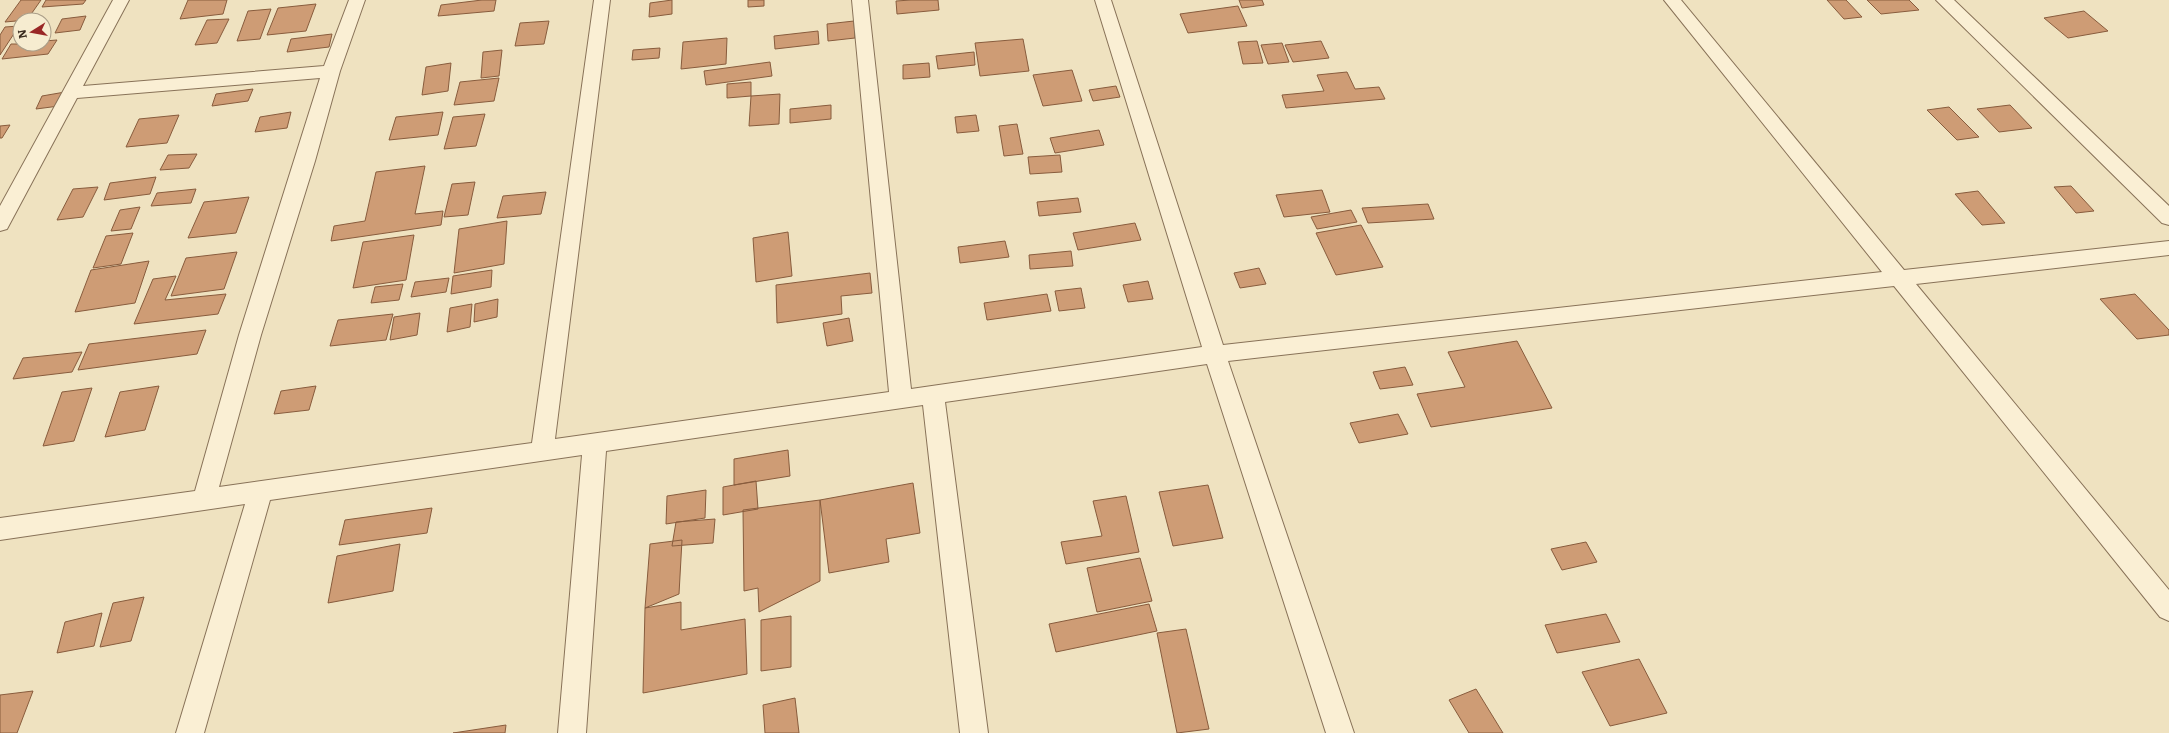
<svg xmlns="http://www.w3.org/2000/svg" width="2169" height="733" font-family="Literata,serif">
  <rect width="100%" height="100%" fill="#efe2c0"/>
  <!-- building -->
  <path fill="#ce9c75" stroke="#885c3d" d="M 21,0 L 41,0 L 27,20 L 5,22 Z
    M 46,0 L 86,0 L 83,4 L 42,7 Z
    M 188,0 L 227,0 L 223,14 L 180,19 Z
    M 482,0 L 496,0 L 494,11 L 438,16 L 441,5 Z
    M 672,0 L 672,14 L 649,17 L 650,3 Z
    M 748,0 L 764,0 L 764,6 L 748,7 Z
    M 911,0 L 938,0 L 939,10 L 897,14 L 896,1 Z
    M 1239,0 L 1262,0 L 1264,5 L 1242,8 Z
    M 1827,0 L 1846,0 L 1862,17 L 1844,19 Z
    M 1867,0 L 1909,0 L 1919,10 L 1881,14 Z
    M 316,4 L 306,31 L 267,35 L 278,8 Z
    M 1238,6 L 1247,26 L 1188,33 L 1180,14 Z
    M 271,9 L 260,39 L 237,41 L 248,11 Z
    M 2084,11 L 2108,31 L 2068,38 L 2044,18 Z
    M 86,16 L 80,30 L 55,33 L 62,19 Z
    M 229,19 L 217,43 L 195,45 L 207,20 Z
    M 549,21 L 544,44 L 515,46 L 520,23 Z
    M 854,21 L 855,38 L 828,41 L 827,24 Z
    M 19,26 L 0,55 L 0,35 L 5,27 Z
    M 818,31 L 819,44 L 775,49 L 774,36 Z
    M 332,34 L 329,47 L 287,52 L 291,39 Z
    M 727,38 L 726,64 L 681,69 L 683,42 Z
    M 1023,39 L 1029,71 L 980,76 L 975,43 Z
    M 57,40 L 48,54 L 2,59 L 11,44 L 44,44 L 44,41 Z
    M 1257,41 L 1263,63 L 1243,64 L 1238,42 Z
    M 1321,41 L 1329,58 L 1293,62 L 1285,45 Z
    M 1282,43 L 1289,62 L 1268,64 L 1261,45 Z
    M 660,48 L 659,58 L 632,60 L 633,50 Z
    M 502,50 L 499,76 L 481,78 L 483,52 Z
    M 974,52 L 975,65 L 938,69 L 936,56 Z
    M 770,62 L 772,76 L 706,85 L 704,71 Z
    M 451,63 L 448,91 L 422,95 L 426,67 Z
    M 929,63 L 930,77 L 903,79 L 903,65 Z
    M 1072,70 L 1082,101 L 1043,106 L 1033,75 Z
    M 1347,72 L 1355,89 L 1379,87 L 1385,99 L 1286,108 L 1282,95 L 1324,91 L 1317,75 Z
    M 499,78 L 494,101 L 454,105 L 460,82 Z
    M 751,82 L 751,96 L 727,98 L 727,84 Z
    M 1116,86 L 1120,97 L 1093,101 L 1089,90 Z
    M 253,89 L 248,101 L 212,106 L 216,94 Z
    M 65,92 L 59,106 L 36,109 L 42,96 Z
    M 780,94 L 779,124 L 749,126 L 751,96 Z
    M 831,105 L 831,119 L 790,123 L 790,109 Z
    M 2010,105 L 2032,128 L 1999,132 L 1977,109 Z
    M 1949,107 L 1979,137 L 1957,140 L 1927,110 Z
    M 291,112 L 287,128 L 255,132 L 260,117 Z
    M 443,112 L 438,135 L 389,140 L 396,117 Z
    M 485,114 L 476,146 L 444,149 L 453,117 Z
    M 179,115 L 167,143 L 126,147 L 139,119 Z
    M 976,115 L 979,131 L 957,133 L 955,117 Z
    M 1017,124 L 1023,154 L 1004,156 L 999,126 Z
    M 10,125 L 2,138 L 0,138 L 0,126 Z
    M 1099,130 L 1104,145 L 1055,153 L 1050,138 Z
    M 197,154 L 189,168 L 160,170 L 168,155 Z
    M 1060,155 L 1062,172 L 1030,174 L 1028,157 Z
    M 425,166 L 415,214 L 443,211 L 441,225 L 331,241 L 334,226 L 365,221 L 376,172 Z
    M 156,177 L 150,194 L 104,200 L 110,183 Z
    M 475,182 L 468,215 L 444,217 L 452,184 Z
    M 2071,186 L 2094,211 L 2076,213 L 2054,187 Z
    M 98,187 L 83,217 L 57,220 L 73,189 Z
    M 196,189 L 191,203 L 151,206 L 157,193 Z
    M 1322,190 L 1330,212 L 1284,217 L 1276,195 Z
    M 1978,191 L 2005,223 L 1982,225 L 1955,194 Z
    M 546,192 L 541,214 L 497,218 L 503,196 Z
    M 249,197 L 236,233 L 188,238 L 204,202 Z
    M 1078,198 L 1081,212 L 1039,216 L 1037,202 Z
    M 1428,204 L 1434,219 L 1368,223 L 1362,208 Z
    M 140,207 L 131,229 L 111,231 L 120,210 Z
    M 1351,210 L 1357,222 L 1317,229 L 1311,217 Z
    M 507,221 L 504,264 L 454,273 L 459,229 Z
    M 1135,223 L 1141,240 L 1078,250 L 1073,233 Z
    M 1361,225 L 1383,267 L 1336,275 L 1316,233 Z
    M 788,232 L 792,276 L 756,282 L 753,238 Z
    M 133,233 L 121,264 L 93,268 L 106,236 Z
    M 414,235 L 406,280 L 353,288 L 363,242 Z
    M 1005,241 L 1009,257 L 960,263 L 958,247 Z
    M 1071,251 L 1073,266 L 1030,269 L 1029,255 Z
    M 237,252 L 224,289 L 171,296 L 186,258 Z
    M 149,261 L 135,303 L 75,312 L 91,270 Z
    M 1259,268 L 1266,284 L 1240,288 L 1234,273 Z
    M 492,270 L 491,287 L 451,294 L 453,276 Z
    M 870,273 L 872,293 L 841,296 L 842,314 L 777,323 L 776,285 Z
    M 176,276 L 165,300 L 226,294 L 218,314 L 134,324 L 153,279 Z
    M 449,278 L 446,292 L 411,297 L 415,282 Z
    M 1148,281 L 1153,299 L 1128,302 L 1123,285 Z
    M 403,284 L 399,300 L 371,303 L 375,287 Z
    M 1081,288 L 1085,308 L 1059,311 L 1055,291 Z
    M 1047,294 L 1051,311 L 987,320 L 984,303 Z
    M 2135,294 L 2169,330 L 2169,335 L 2137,339 L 2100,299 Z
    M 498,299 L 497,317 L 474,322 L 475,304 Z
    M 472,304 L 470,327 L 447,332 L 450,308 Z
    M 420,313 L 417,335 L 390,340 L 394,317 Z
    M 393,314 L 386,340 L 330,346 L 338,320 Z
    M 849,318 L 853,341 L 827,346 L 823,323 Z
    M 206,330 L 197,354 L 78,370 L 89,344 Z
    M 1517,341 L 1552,408 L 1431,427 L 1417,394 L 1465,387 L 1448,352 Z
    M 82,352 L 72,372 L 13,379 L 23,358 Z
    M 1405,367 L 1413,385 L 1380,389 L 1373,372 Z
    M 159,386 L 145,430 L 105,437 L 120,392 Z
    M 316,386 L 309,410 L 274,414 L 281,391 Z
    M 92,388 L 74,441 L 43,446 L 62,392 Z
    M 1398,414 L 1408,434 L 1359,443 L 1350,423 Z
    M 788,450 L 790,476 L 734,485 L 734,459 Z
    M 756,481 L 758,509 L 723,515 L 723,487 Z
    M 913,483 L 920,533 L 886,539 L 889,562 L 829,573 L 820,500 Z
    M 1208,485 L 1223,538 L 1173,546 L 1159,492 Z
    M 706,490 L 705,518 L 666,524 L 667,496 Z
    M 1126,496 L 1139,552 L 1066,564 L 1061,542 L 1102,536 L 1093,501 Z
    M 820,500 L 820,581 L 759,612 L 758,588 L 744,591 L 743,510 Z
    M 432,508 L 427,533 L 339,545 L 345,520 Z
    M 715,519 L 713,543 L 672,546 L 676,522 Z
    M 682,540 L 679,594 L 645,608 L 650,544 Z
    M 1586,542 L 1597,562 L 1562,570 L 1551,549 Z
    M 400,544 L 393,591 L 328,603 L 337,556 Z
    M 1140,558 L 1152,601 L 1097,612 L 1087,568 Z
    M 144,597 L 131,641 L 100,647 L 113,603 Z
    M 681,602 L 681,630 L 745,619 L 747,674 L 643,693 L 645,608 Z
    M 1149,604 L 1157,631 L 1056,652 L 1049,624 Z
    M 102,613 L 94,646 L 57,653 L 65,622 Z
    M 1606,614 L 1620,642 L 1557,653 L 1545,625 Z
    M 791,616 L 791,667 L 761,671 L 761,620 Z
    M 1186,629 L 1209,729 L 1177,733 L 1157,633 Z
    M 1639,659 L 1667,713 L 1610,726 L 1582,672 Z
    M 1476,689 L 1503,733 L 1469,733 L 1449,700 Z
    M 33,691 L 17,733 L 0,733 L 0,695 Z
    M 795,698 L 799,733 L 765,733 L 763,705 Z
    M 506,725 L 505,733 L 453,733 Z"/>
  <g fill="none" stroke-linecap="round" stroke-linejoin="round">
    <defs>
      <path id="street" d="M 113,0 L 129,0 L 83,86 L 324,66 L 349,0 L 365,0 L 340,71 L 315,161 L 261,335 L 219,487 L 532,443 L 594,0 L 610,0 L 555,439 L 889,392 L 852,0 L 868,0 L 911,389 L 1202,347 L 1095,0 L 1111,0 L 1223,345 L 1882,272 L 1664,0 L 1681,0 L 1904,270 L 2169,241 L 2169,255 L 1916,284 L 2169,590 L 2169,621 L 2160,617 L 1894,286 L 1228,361 L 1354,733 L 1326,733 L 1207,364 L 945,402 L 988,733 L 960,733 L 923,405 L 606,451 L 586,733 L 558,733 L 582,455 L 270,500 L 204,733 L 176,733 L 245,504 L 0,540 L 0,518 L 195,491 L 239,335 L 320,78 L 77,98 L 7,229 L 0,231 L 0,206 Z
        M 1936,0 L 1954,0 L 2169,206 L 2169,225 L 2162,223 Z"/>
    </defs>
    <!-- street casing -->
    <use href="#street" stroke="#887258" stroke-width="2"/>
    <!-- street -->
    <use href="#street" fill="#faefd4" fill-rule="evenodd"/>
  </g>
  <!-- north arrow -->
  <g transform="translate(32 32) rotate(259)"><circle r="19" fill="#f6ecd0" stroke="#aa9e88"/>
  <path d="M0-3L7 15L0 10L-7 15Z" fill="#992726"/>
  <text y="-6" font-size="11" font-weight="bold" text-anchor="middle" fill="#382a1d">N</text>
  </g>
</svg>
